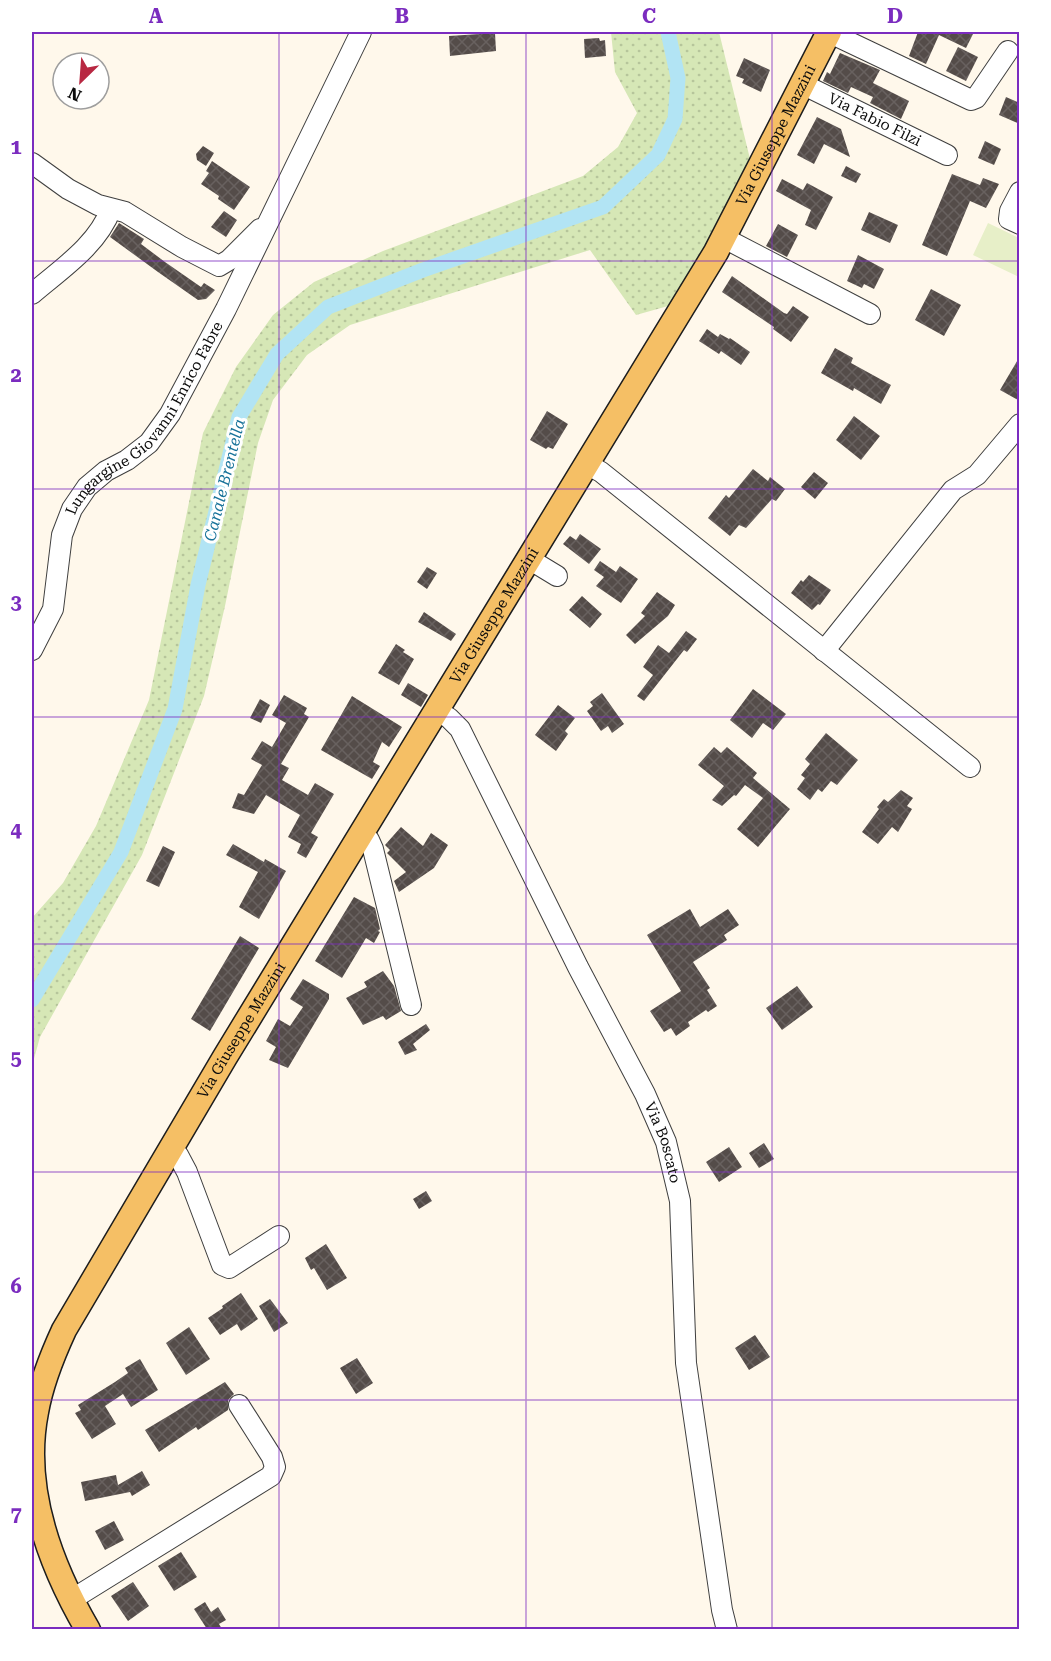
<svg xmlns="http://www.w3.org/2000/svg" width="1051" height="1661" font-family="'Roboto Serif',serif">
  <defs>
    <pattern id="grass-dots" width="8" height="8" patternUnits="userSpaceOnUse" patternTransform="scale(1.5)"><rect width="8" height="8" fill="#d6e7b6"/><path d="M2 2h.1M6 6h.1" fill="none" stroke="#b6c59b" stroke-width="1.8" stroke-linecap="round"/></pattern>
    <pattern id="building-cross-hatch" width="8" height="8" patternUnits="userSpaceOnUse" patternTransform="scale(1.5)"><rect width="8" height="8" fill="#544c49"/><path d="M0 0l8 8M0 8l8-8" fill="none" stroke="#68615f"/></pattern>
  </defs>
  <rect width="100%" height="100%" fill="#fff8eb"/>
  <!-- grass -->
  <path fill="url(#grass-dots)" d="M 611,32 L 719,32 L 751,163 L 714,232 L 668,306 L 636,315 L 590,250 L 350,325 L 307,355 L 273,400 L 258,443 L 225,606 L 204,696 L 142,855 L 40,1037 L 32,1066 L 32,918 L 63,883 L 96,826 L 149,700 L 203,433 L 236,367 L 273,315 L 314,282 L 383,251 L 583,176 L 618,147 L 637,113 L 615,72 Z"/>
  <!-- pitch -->
  <path fill="#e7efc8" d="M 988,223 L 1019,238 L 1019,277 L 973,255 Z"/>
  <g fill="none" stroke-linecap="round" stroke-linejoin="round">
    <!-- canal -->
    <path stroke="#b2e4f4" stroke-width="15" d="M 32,1000 L 121,852 L 175,709 L 198,585 L 239,417 L 277,354 L 328,307 L 423,270 L 603,207 L 658,155 L 675,119 L 678,78 L 668,32"/>
  </g>
  <!-- building -->
  <path fill="url(#building-cross-hatch)" d="M 918,32 L 974,32 L 966,48 L 939,35 L 926,64 L 909,56 Z
    M 495,33 L 496,51 L 450,56 L 449,36 Z
    M 599,38 L 600,41 L 605,40 L 606,56 L 585,58 L 584,39 Z
    M 958,47 L 978,57 L 966,81 L 946,71 Z
    M 840,53 L 880,70 L 873,83 L 909,101 L 901,119 L 870,103 L 873,97 L 851,87 L 848,93 L 823,81 L 827,72 L 830,74 Z
    M 744,58 L 770,70 L 761,92 L 742,83 L 744,79 L 736,76 Z
    M 1006,97 L 1020,103 L 1020,124 L 999,115 Z
    M 817,117 L 841,129 L 850,157 L 824,144 L 814,164 L 797,155 Z
    M 985,141 L 1001,149 L 994,165 L 978,158 Z
    M 203,146 L 214,153 L 206,166 L 197,160 L 196,154 Z
    M 212,161 L 250,187 L 234,210 L 218,199 L 219,196 L 201,184 L 209,173 L 206,171 Z
    M 846,166 L 861,174 L 856,183 L 841,176 Z
    M 952,174 L 980,185 L 983,178 L 999,184 L 986,208 L 970,201 L 947,256 L 922,245 Z
    M 782,179 L 803,190 L 807,183 L 833,197 L 816,230 L 805,225 L 811,210 L 776,191 Z
    M 224,211 L 237,220 L 226,237 L 211,227 Z
    M 869,212 L 898,225 L 890,243 L 861,230 Z
    M 119,223 L 144,239 L 141,244 L 165,262 L 201,287 L 204,283 L 215,290 L 206,299 L 198,300 L 158,272 L 110,237 Z
    M 778,224 L 798,235 L 787,257 L 766,246 Z
    M 858,255 L 884,269 L 874,289 L 864,284 L 862,288 L 847,281 Z
    M 732,276 L 784,313 L 787,314 L 793,306 L 809,317 L 791,342 L 773,329 L 774,327 L 722,292 Z
    M 931,289 L 961,305 L 944,336 L 915,320 Z
    M 707,329 L 718,337 L 720,334 L 729,339 L 730,338 L 750,352 L 741,365 L 721,351 L 719,354 L 699,341 Z
    M 835,348 L 853,358 L 851,363 L 891,385 L 881,404 L 854,388 L 853,391 L 821,373 Z
    M 1020,356 L 1020,401 L 1000,390 Z
    M 547,411 L 568,424 L 553,449 L 548,447 L 546,449 L 530,440 Z
    M 854,416 L 880,436 L 861,460 L 836,440 Z
    M 753,469 L 768,481 L 770,477 L 785,489 L 776,501 L 772,499 L 746,528 L 739,525 L 730,536 L 708,518 L 726,495 L 729,498 Z
    M 814,472 L 828,483 L 815,499 L 801,487 Z
    M 580,534 L 601,549 L 589,564 L 563,544 L 570,536 L 576,540 Z
    M 600,561 L 616,572 L 620,566 L 638,579 L 621,603 L 596,586 L 604,577 L 594,570 Z
    M 427,567 L 437,573 L 427,589 L 417,582 Z
    M 809,575 L 831,590 L 820,605 L 818,604 L 812,610 L 791,593 L 801,580 L 803,582 Z
    M 657,592 L 675,605 L 668,616 L 635,644 L 626,635 L 645,616 L 641,613 Z
    M 582,596 L 602,614 L 590,628 L 569,610 Z
    M 424,612 L 456,634 L 451,641 L 418,622 Z
    M 686,631 L 697,639 L 687,652 L 684,650 L 644,701 L 637,696 L 653,675 L 643,667 L 658,645 L 669,653 Z
    M 396,644 L 405,650 L 403,652 L 414,659 L 399,685 L 378,673 Z
    M 408,683 L 428,695 L 421,707 L 401,695 Z
    M 753,689 L 786,714 L 773,730 L 763,723 L 752,738 L 730,720 Z
    M 602,693 L 624,724 L 612,733 L 608,726 L 601,731 L 587,711 L 593,706 L 590,702 Z
    M 284,695 L 307,708 L 304,714 L 309,717 L 281,764 L 289,768 L 282,780 L 308,795 L 315,783 L 334,794 L 311,833 L 318,837 L 306,858 L 297,853 L 301,844 L 288,837 L 300,815 L 266,795 L 254,814 L 232,808 L 238,793 L 244,795 L 262,765 L 251,759 L 262,741 L 272,747 L 286,723 L 272,715 Z
    M 352,696 L 402,727 L 389,747 L 382,742 L 373,762 L 380,766 L 372,779 L 321,750 Z
    M 260,699 L 270,705 L 261,723 L 250,718 Z
    M 558,705 L 575,718 L 565,731 L 568,734 L 556,751 L 535,735 Z
    M 826,733 L 858,760 L 837,785 L 831,781 L 822,792 L 818,789 L 810,800 L 797,789 L 805,778 L 801,775 L 810,764 L 805,759 Z
    M 714,747 L 721,753 L 727,747 L 757,773 L 753,778 L 790,809 L 758,847 L 737,829 L 763,798 L 745,785 L 736,796 L 734,795 L 722,806 L 712,800 L 724,786 L 698,765 Z
    M 901,790 L 913,798 L 907,806 L 912,809 L 898,832 L 892,827 L 878,844 L 862,832 L 879,809 L 877,807 L 884,799 L 888,802 Z
    M 401,827 L 423,846 L 431,833 L 448,845 L 434,868 L 399,892 L 394,881 L 406,872 L 387,853 L 390,850 L 385,845 Z
    M 233,844 L 264,862 L 265,859 L 286,871 L 259,919 L 239,907 L 258,872 L 226,855 Z
    M 163,846 L 175,852 L 159,887 L 146,881 Z
    M 354,897 L 375,908 L 380,929 L 378,931 L 380,932 L 374,943 L 366,938 L 342,978 L 315,961 Z
    M 690,909 L 700,927 L 728,909 L 739,925 L 724,935 L 727,940 L 693,962 L 710,988 L 707,990 L 717,1006 L 708,1012 L 706,1010 L 688,1022 L 690,1026 L 676,1036 L 671,1028 L 664,1032 L 650,1011 L 681,991 L 647,935 Z
    M 240,936 L 259,948 L 210,1031 L 191,1019 Z
    M 383,971 L 394,986 L 401,1011 L 386,1020 L 383,1016 L 363,1025 L 346,998 L 367,987 L 364,982 Z
    M 303,979 L 329,994 L 329,999 L 288,1068 L 269,1060 L 276,1047 L 266,1041 L 278,1019 L 290,1026 L 303,1007 L 290,999 Z
    M 797,986 L 813,1007 L 782,1030 L 766,1008 Z
    M 426,1024 L 430,1030 L 413,1044 L 417,1050 L 405,1055 L 398,1042 Z
    M 764,1143 L 774,1159 L 759,1168 L 749,1153 Z
    M 729,1147 L 742,1167 L 719,1182 L 706,1162 Z
    M 426,1191 L 432,1201 L 419,1209 L 413,1199 Z
    M 326,1244 L 347,1278 L 327,1290 L 314,1268 L 311,1270 L 305,1258 Z
    M 241,1293 L 258,1319 L 241,1331 L 237,1324 L 220,1335 L 208,1318 L 223,1308 L 222,1306 Z
    M 270,1299 L 288,1323 L 274,1332 L 259,1306 Z
    M 189,1327 L 210,1359 L 186,1375 L 166,1343 Z
    M 755,1335 L 770,1357 L 749,1370 L 735,1348 Z
    M 357,1358 L 373,1383 L 356,1394 L 340,1368 Z
    M 140,1359 L 158,1390 L 131,1407 L 123,1394 L 105,1406 L 116,1424 L 92,1439 L 75,1413 L 81,1410 L 78,1405 L 115,1382 L 128,1373 L 125,1368 Z
    M 225,1382 L 234,1394 L 228,1400 L 228,1410 L 198,1430 L 196,1427 L 159,1452 L 145,1430 Z
    M 142,1471 L 150,1485 L 132,1496 L 130,1492 L 85,1501 L 81,1482 L 116,1475 L 118,1485 Z
    M 114,1521 L 124,1540 L 105,1550 L 95,1531 Z
    M 181,1552 L 197,1577 L 174,1591 L 158,1566 Z
    M 133,1582 L 149,1606 L 128,1621 L 111,1596 Z
    M 205,1602 L 211,1612 L 218,1607 L 226,1620 L 219,1624 L 222,1629 L 207,1629 L 194,1609 Z"/>
  <g fill="none" stroke-linecap="round" stroke-linejoin="round">
    <defs>
      <g id="minor">
        <path d="M 828,32 L 971,100 L 976,98 L 1008,51"/>
        <path id="s1" d="M 802,84 L 947,155"/>
        <path d="M 32,163 L 68,189 L 98,205 L 125,212 L 182,247 L 219,266 L 229,260 L 260,229"/>
        <path d="M 1020,192 L 1010,211 L 1009,219 L 1020,224"/>
        <path d="M 724,238 L 870,314"/>
        <path d="M 32,294 C 61,269 97,246 111,209"/>
        <path d="M 587,464 L 601,472 L 970,767"/>
        <path d="M 529,559 L 557,576"/>
        <path id="s2" d="M 32,650 L 53,609 L 62,535 L 72,509 L 87,487 L 106,471 L 127,460 L 149,443 L 170,414 L 226,309 L 361,32"/>
        <path d="M 824,651 L 953,490 L 977,475 L 1020,424"/>
        <path id="s3" d="M 436,710 L 449,718 L 460,729 L 578,967 L 645,1094 L 666,1142 L 680,1201 L 686,1363 L 722,1610 L 727,1630"/>
        <path d="M 360,834 L 369,840 L 373,849 L 411,1005"/>
        <path d="M 170,1150 L 178,1155 L 187,1172 L 222,1265 L 229,1268 L 279,1236"/>
        <path d="M 71,1600 L 271,1476 L 275,1467 L 272,1457 L 239,1405"/>
      </g>
      <g id="major">
        <path id="s4" d="M 88,1630 C 50,1565 21,1488 36,1412 C 41,1383 52,1356 64,1330 L 225,1057 L 716,252 L 829,32"/>
      </g>
    </defs>
    <!-- minor casing -->
    <use href="#minor" stroke="#3f3f3f" stroke-width="22"/>
    <!-- major casing -->
    <use href="#major" stroke="#1d1d1d" stroke-width="27"/>
    <!-- minor -->
    <use href="#minor" stroke="#fff" stroke-width="20"/>
    <!-- major -->
    <use href="#major" stroke="#f5bf65" stroke-width="24"/>
  </g>
  <!-- grid -->
  <path fill="none" stroke="#7b2cbf" stroke-width="1.5" stroke-opacity="0.55" d="M 279,32 L 279,1630M 526,32 L 526,1630M 772,32 L 772,1630M 32,261 L 1020,261M 32,489 L 1020,489M 32,717 L 1020,717M 32,944 L 1020,944M 32,1172 L 1020,1172M 32,1400 L 1020,1400"/>
  <g text-anchor="middle" stroke-width="6" stroke-linejoin="round" paint-order="stroke">
    <!-- street labels -->
    <g font-size="15" fill="#0c0c0c" stroke="#fff">
      <text dy="5" stroke="none"><textPath href="#s1" startOffset="81">Via Fabio Filzi</textPath></text>
      <text dy="5" stroke="none"><textPath href="#s4" startOffset="1707">Via Giuseppe Mazzini</textPath></text>
      <text dy="5" stroke="none"><textPath href="#s2" startOffset="267">Lungargine Giovanni Enrico Fabre</textPath></text>
      <text dy="5" stroke="none"><textPath href="#s4" startOffset="1150">Via Giuseppe Mazzini</textPath></text>
      <text dy="5" stroke="none"><textPath href="#s4" startOffset="664">Via Giuseppe Mazzini</textPath></text>
      <text dy="5" stroke="none"><textPath href="#s3" startOffset="492">Via Boscato</textPath></text>
    </g>
    <!-- water labels -->
    <g font-size="16" font-style="italic" fill="#19739a" stroke="#fff">
      <text transform="translate(224 480) rotate(-76)" y="6">Canale Brentella</text>
    </g>
  </g>
  <!-- border -->
  <rect width="1051" height="1661" fill="none" stroke="#ffffff" stroke-width="66"/>
  <!-- north arrow -->
  <g transform="translate(81 81) rotate(205)"><circle r="28" fill="#ffffff" stroke="#9e9e9e" stroke-width="1.5"/>
  <path d="M0-4.5L10 22L0 15L-10 22Z" fill="#b82842"/>
  <text y="-9" font-size="16" font-weight="bold" text-anchor="middle" fill="#0c0c0c">N</text>
  </g>
  <rect x="33" y="33" width="985" height="1595" fill="none" stroke="#7b2cbf" stroke-width="2"/>
  <g font-size="20" text-anchor="middle" font-weight="bold" fill="#7b2cbf">
    <text x="156" y="23">A</text>
    <text x="402" y="23">B</text>
    <text x="649" y="23">C</text>
    <text x="895" y="23">D</text>
    <text x="16" y="154">1</text>
    <text x="16" y="382">2</text>
    <text x="16" y="609">3</text>
    <text x="16" y="837">4</text>
    <text x="16" y="1065">5</text>
    <text x="16" y="1293">6</text>
    <text x="16" y="1521">7</text>
  </g>
</svg>
